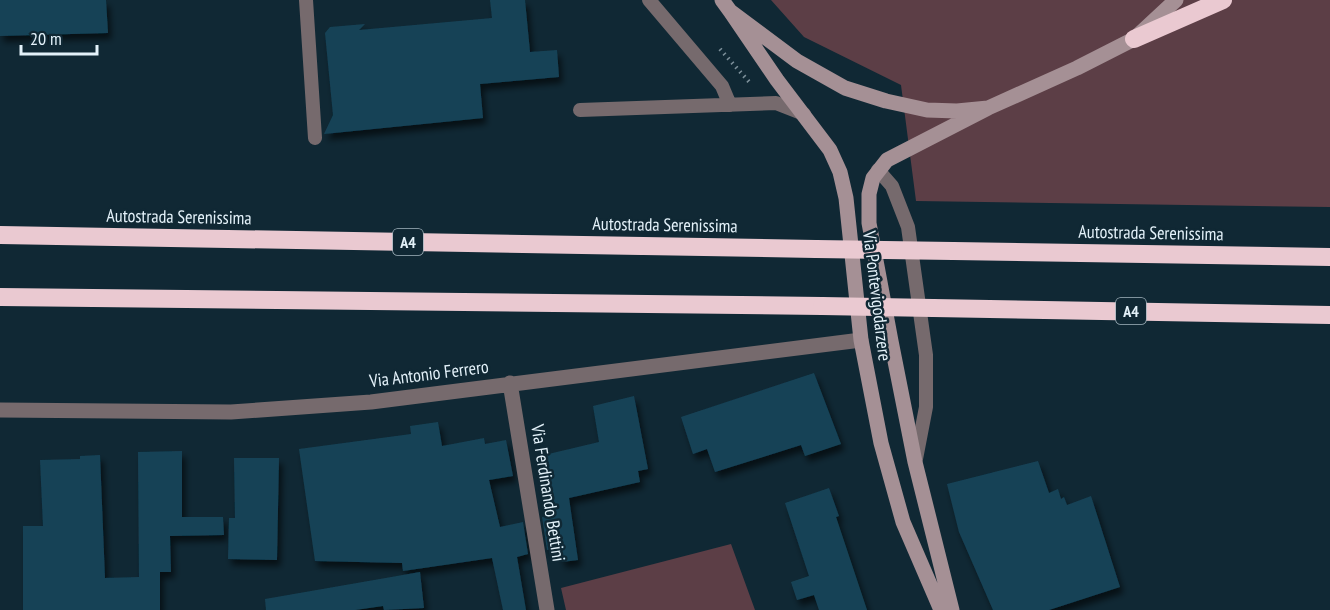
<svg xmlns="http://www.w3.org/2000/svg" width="1330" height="610" font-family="'PT Sans Narrow',sans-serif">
  <defs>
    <filter id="shadow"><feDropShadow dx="3.5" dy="6" stdDeviation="3" flood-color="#0009"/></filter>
  </defs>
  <rect width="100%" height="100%" fill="#102834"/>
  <!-- green -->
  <path fill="#5c3e46" d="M 771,0 L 1330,0 L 1330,207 L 916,201 L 901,85 L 804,37 Z
    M 731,544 L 755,610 L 566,610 L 561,588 Z"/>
  <!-- building -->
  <path fill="#164256" filter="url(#shadow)" d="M 0,0 L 106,0 L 108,33 L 0,36 Z
    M 490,0 L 525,0 L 530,52 L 557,50 L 559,77 L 480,84 L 483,118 L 324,134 L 333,115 L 325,33 L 330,27 L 365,24 L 359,30 L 492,18 Z
    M 814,373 L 841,444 L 805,456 L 801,445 L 715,472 L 707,449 L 693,454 L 681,417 Z
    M 634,396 L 648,469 L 638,471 L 640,482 L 569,498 L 578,560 L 562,562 L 559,547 L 547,550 L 542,517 L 552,515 L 540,456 L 599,442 L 593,406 Z
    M 438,422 L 442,446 L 484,438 L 485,444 L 506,440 L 513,476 L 489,480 L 500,527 L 523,522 L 528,554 L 517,557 L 526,610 L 503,610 L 492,558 L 403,571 L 402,563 L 315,561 L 299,449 L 411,434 L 410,426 Z
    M 182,451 L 182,517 L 223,517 L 224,535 L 170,536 L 171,572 L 160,572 L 160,610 L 23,610 L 23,526 L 43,526 L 40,460 L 80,459 L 80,456 L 100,455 L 105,578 L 139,577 L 138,452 Z
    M 234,458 L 279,458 L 277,560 L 228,559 L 229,518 L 235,518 Z
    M 1038,461 L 1049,493 L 1058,489 L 1061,499 L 1064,497 L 1067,505 L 1091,496 L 1120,587 L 1049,610 L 993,610 L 959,532 L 947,484 Z
    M 829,488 L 839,516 L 836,517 L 867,610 L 819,610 L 814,595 L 797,600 L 791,582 L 809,576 L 785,503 Z
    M 420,572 L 424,608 L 384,610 L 383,606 L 355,610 L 266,610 L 265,599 Z"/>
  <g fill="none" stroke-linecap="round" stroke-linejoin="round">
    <!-- path -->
    <path stroke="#7c8f99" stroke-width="4" stroke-dasharray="1.5 4.5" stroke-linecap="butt" d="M 720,49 L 751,84"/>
    <!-- lane -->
    <path stroke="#766a6d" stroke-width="14" d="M 306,0 L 315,138
      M 649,0 L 722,86 L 730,105
      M 580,110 L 776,103 L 804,114
      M 878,170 L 892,186 L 908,227 L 926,355 L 926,407 L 916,459"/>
    <!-- street -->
    <path stroke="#766a6d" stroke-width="15" d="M 510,383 L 547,610
      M 0,410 L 231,412 L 371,402 L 861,340"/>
    <!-- secondary -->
    <path stroke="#a59095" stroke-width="15" d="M 722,0 L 730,11 L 797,61 L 845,88 L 886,101 L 927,110 L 957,111 L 988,108 L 1077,68 L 1134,39 L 1176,0
      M 730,11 L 777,80 L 830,150 L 840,172 L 846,198 L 861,340 L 881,443 L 903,522 L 941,610
      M 952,610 L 915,462 L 891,341 L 869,223 L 869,194 L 873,178 L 887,160 L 988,108"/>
    <!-- highway -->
    <path stroke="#eac9d1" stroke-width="18" d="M 1134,39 L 1223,0
      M 0,235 L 816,249
      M 953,251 L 1330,257
      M 0,297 L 822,306
      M 933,308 L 1330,315"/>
    <!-- highway-bridge -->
    <path stroke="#eac9d1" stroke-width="18" d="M 816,249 L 953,251
      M 822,306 L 933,308"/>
  </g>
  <g text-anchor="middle" stroke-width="5" stroke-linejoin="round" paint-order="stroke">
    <!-- shield labels -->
    <g fill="#102834" stroke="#a4b5be" stroke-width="1.5">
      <rect x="393" y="229" width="30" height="26" rx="4.5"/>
      <rect x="1116" y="298" width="30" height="26" rx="4.5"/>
    </g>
    <g font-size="16" font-weight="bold" fill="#e3f1f9">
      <text x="408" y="248">A4</text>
      <text x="1131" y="317">A4</text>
    </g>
    <!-- street labels -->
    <g font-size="18" fill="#e3f1f9" stroke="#102834">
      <text transform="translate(179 217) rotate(1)" y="6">Autostrada Serenissima</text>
      <text transform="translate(665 225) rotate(1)" y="6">Autostrada Serenissima</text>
      <text transform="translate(1151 233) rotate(1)" y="6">Autostrada Serenissima</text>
      <text transform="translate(877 296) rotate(83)" y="6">Via Pontevigodarzere</text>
      <text transform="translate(429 374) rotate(-7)" y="6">Via Antonio Ferrero</text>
      <text transform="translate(548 493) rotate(81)" y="6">Via Ferdinando Bettini</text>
    </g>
  </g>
  <!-- scale -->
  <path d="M21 45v9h76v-9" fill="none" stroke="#e3f1f9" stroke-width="3"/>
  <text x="30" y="45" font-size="18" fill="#e3f1f9" stroke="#102834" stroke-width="4.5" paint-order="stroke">20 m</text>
</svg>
